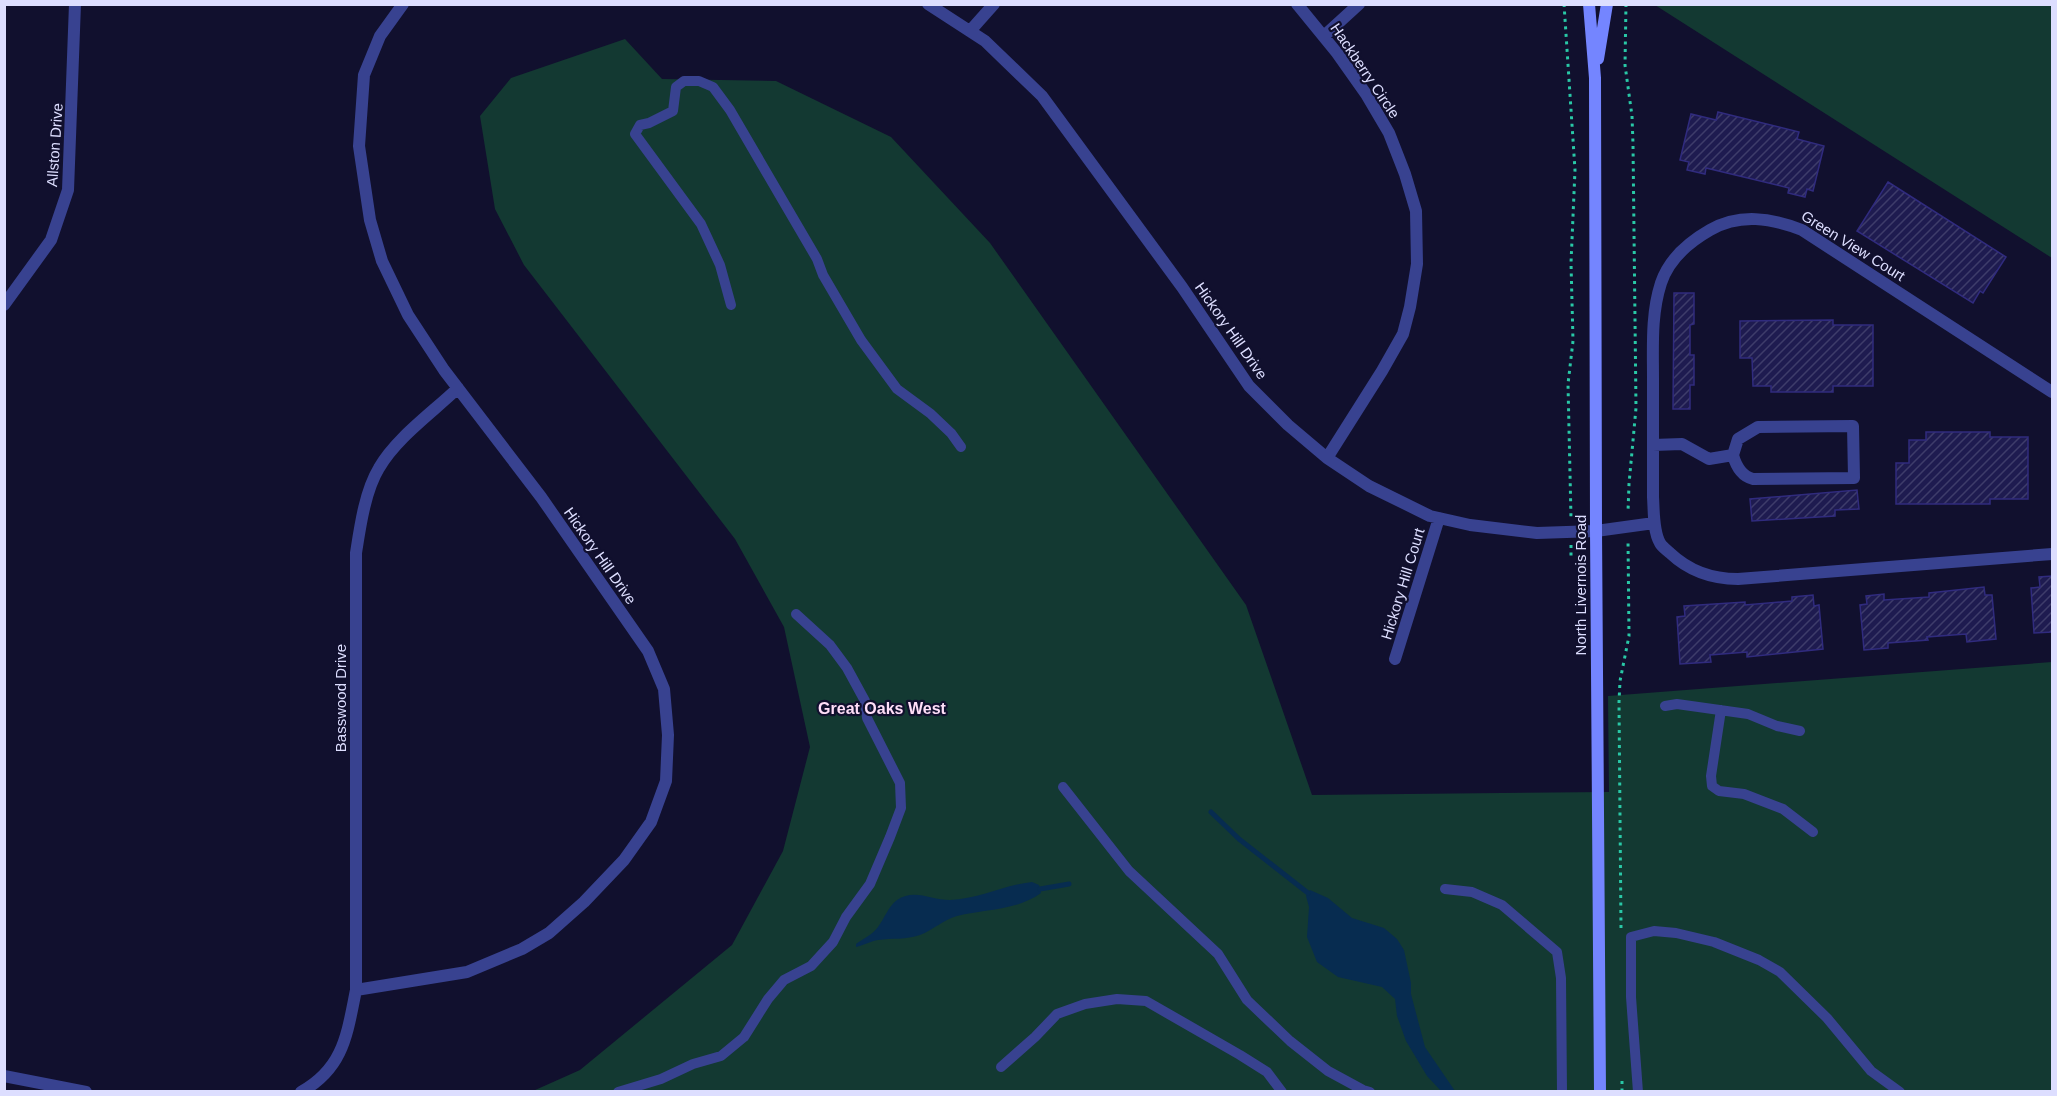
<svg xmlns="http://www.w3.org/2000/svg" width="2057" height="1096" font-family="Helvetica,sans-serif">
  <defs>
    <pattern id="building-hatch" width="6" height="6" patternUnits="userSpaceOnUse" patternTransform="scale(1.5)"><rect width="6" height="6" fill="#1e1b50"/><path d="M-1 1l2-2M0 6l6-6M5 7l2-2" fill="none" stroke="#3e3c6a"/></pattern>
  </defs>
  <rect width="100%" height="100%" fill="#11102e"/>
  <!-- green -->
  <path fill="#133932" d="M 1655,5 L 2052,5 L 2052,258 Z
    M 625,39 L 662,79 L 776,81 L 891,137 L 990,243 L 1246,605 L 1312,795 L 1609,792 L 1608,696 L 2052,662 L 2052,1091 L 533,1091 L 580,1070 L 732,945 L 783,851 L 810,747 L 784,627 L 735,539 L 524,265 L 495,209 L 480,116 L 511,78 Z"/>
  <!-- water -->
  <path fill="#072c50" d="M 1032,882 L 1039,885 L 1041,893 C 1016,911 985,909 957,916 C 943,920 933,930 920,935 C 906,940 892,938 878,940 C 871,941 864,945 856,947 L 856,944 C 863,939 873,934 878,927 C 884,919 888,907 897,900 C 914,888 931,900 950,900 C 979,899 1004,885 1032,882 Z
    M 1310,890 L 1328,898 L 1352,918 L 1384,928 L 1397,939 L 1404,950 L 1411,983 L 1411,994 L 1425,1047 L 1455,1091 L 1441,1091 L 1427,1076 L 1406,1041 L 1397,1016 L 1395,999 L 1382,987 L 1338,977 L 1317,962 L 1307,937 L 1309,907 L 1306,896 Z"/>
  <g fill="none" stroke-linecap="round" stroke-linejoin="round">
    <!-- stream -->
    <path stroke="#072c50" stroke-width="5" d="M 1211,812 L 1239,839 L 1308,893
      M 1040,889 L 1069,884"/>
  </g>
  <!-- building -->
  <path fill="url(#building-hatch)" stroke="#302b7e" stroke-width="1.5" d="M 1718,112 L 1799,132 L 1797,139 L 1824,146 L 1813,191 L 1807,189 L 1805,197 L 1788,193 L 1789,188 L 1706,168 L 1705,174 L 1687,170 L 1689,162 L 1680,160 L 1691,114 L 1716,120 Z
    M 1888,182 L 2006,257 L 1983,293 L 1980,291 L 1973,303 L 1857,231 Z
    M 1674,293 L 1694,293 L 1694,324 L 1690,325 L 1690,355 L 1694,355 L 1694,385 L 1690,385 L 1690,409 L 1673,409 Z
    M 1833,320 L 1833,325 L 1873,325 L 1873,386 L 1833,386 L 1833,392 L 1771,392 L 1771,386 L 1753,386 L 1752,358 L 1740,358 L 1740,321 Z
    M 1926,432 L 1990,432 L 1990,437 L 2028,437 L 2028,499 L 1990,499 L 1990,504 L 1896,504 L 1896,463 L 1909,463 L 1909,440 L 1926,440 Z
    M 1857,490 L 1859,509 L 1835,510 L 1835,516 L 1752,521 L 1750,499 Z
    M 2052,576 L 2052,632 L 2034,633 L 2031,588 L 2040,587 L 2039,577 Z
    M 1984,587 L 1985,595 L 1992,595 L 1996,639 L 1967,642 L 1966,634 L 1927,637 L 1928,640 L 1888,643 L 1888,648 L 1864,650 L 1860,605 L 1867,604 L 1866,596 L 1884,594 L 1884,600 L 1929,597 L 1929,593 Z
    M 1813,595 L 1814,606 L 1819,605 L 1823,649 L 1747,657 L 1747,652 L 1710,655 L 1711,662 L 1680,664 L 1677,617 L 1685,616 L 1684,606 L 1745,602 L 1745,605 L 1792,601 L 1792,597 Z"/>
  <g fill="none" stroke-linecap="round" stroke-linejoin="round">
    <!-- path -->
    <path stroke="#29c8a6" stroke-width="3" stroke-dasharray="3 4.5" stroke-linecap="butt" d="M 1564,4 L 1575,170 L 1571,263 L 1573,341 L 1568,384 L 1571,518
      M 1626,4 L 1625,65 L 1632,116 L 1633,144 L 1636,408 L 1629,484 L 1628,512
      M 1571,545 L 1571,557
      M 1621,928 L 1619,702 L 1620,681 L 1629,636 L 1628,539
      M 1622,1081 L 1622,1092"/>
    <!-- service -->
    <path stroke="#384290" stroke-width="10" d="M 731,305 L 720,265 L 701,224 L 635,134 L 640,125 L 649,123 L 673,111 L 676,87 L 684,81 L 699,81 L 713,87 L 730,110 L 786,206 L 817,259 L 823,275 L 861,340 L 897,389 L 931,414 L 951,433 L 961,447
      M 1665,706 L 1677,704 L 1748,714 L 1777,726 L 1800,731
      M 1721,710 L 1711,776 L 1712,786 L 1719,791 L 1744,794 L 1783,809 L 1813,832
      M 1063,787 L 1129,871 L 1218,954 L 1247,1000 L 1290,1041 L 1328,1071 L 1363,1090 L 1370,1092
      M 1445,889 L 1472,892 L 1502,905 L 1557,952 L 1561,978 L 1562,1092
      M 1001,1067 L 1035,1037 L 1057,1014 L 1085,1004 L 1117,999 L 1146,1001 L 1240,1055 L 1267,1072 L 1282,1092
      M 618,1092 L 661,1079 L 693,1064 L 721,1056 L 744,1037 L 768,999 L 784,980 L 811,966 L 833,942 L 846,917 L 870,884 L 890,837 L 901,808 L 900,783 L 867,718 L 865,701 L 847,668 L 830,645 L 796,614
      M 1638,1092 L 1631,997 L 1631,937 L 1654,931 L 1676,933 L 1714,942 L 1759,960 L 1780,972 L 1827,1018 L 1871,1071 L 1900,1092"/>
    <!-- minor -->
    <path stroke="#384290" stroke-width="12" d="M 928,4 L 985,41 L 1042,96 L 1182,287 L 1249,386 L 1288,425 L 1327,458 L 1369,486 L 1430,516 L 1470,525 L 1537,533 L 1596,531 L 1654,523
      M 1297,4 L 1337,53 L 1366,94 L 1389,133 L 1405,174 L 1416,211 L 1417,264 L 1410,307 L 1403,334 L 1382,371 L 1327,458
      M 970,31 L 994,4
      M 1324,36 L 1359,4
      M 4,305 L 51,240 L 68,190 L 75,4
      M 2052,392 L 1802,230 C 1771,218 1740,213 1710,230 C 1689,242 1669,259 1661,283 C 1651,314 1653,346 1653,378 C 1653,418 1653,458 1653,497 C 1654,511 1653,531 1660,543 C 1662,547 1667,550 1670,553 C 1689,571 1712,579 1738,579 L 2052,554
      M 1653,445 L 1682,444 L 1709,459 L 1733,455 L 1738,439 L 1758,427 L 1853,426 L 1854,478 L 1753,479 C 1741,476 1736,466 1733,455
      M 1395,659 L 1439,518
      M 356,990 L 467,972 L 522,949 L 549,933 L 584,902 L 624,860 L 651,822 L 666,781 L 668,735 L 664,689 L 648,651 L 541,497 L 444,370 L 408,315 L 382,261 L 370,220 L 359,146 L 364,75 L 380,36 L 403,4
      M 4,1076 L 86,1092
      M 301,1092 C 344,1068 347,1034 356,990 L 356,553 C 360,527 365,491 379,468 C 396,438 433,412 458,388"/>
    <!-- secondary -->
    <path stroke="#7485ff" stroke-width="12" d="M 1589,4 L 1595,78 L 1596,531 L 1600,1092
      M 1598,59 L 1607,4"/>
  </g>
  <g text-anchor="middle" stroke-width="4.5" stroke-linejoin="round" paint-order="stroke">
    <!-- street labels -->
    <g font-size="15" fill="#dddeff" stroke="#11102e">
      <text transform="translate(1365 71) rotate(56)" y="5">Hackberry Circle</text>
      <text transform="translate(55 145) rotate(-86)" y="5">Allston Drive</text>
      <text transform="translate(1853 246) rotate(32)" y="5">Green View Court</text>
      <text transform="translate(1231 331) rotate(55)" y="5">Hickory Hill Drive</text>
      <text transform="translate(600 556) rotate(55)" y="5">Hickory Hill Drive</text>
      <text transform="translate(1403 584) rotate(-73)" y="5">Hickory Hill Court</text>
      <text transform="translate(1581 585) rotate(-90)" y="5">North Livernois Road</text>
      <text transform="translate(341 698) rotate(-90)" y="5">Basswood Drive</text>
    </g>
    <!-- neighbourhood labels -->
    <g font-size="16" font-weight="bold" fill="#ffdff8" stroke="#11102e">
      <text x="882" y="714">Great Oaks West</text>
    </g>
  </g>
  <!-- border -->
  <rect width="2057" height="1096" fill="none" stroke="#dddeff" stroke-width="12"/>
</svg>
